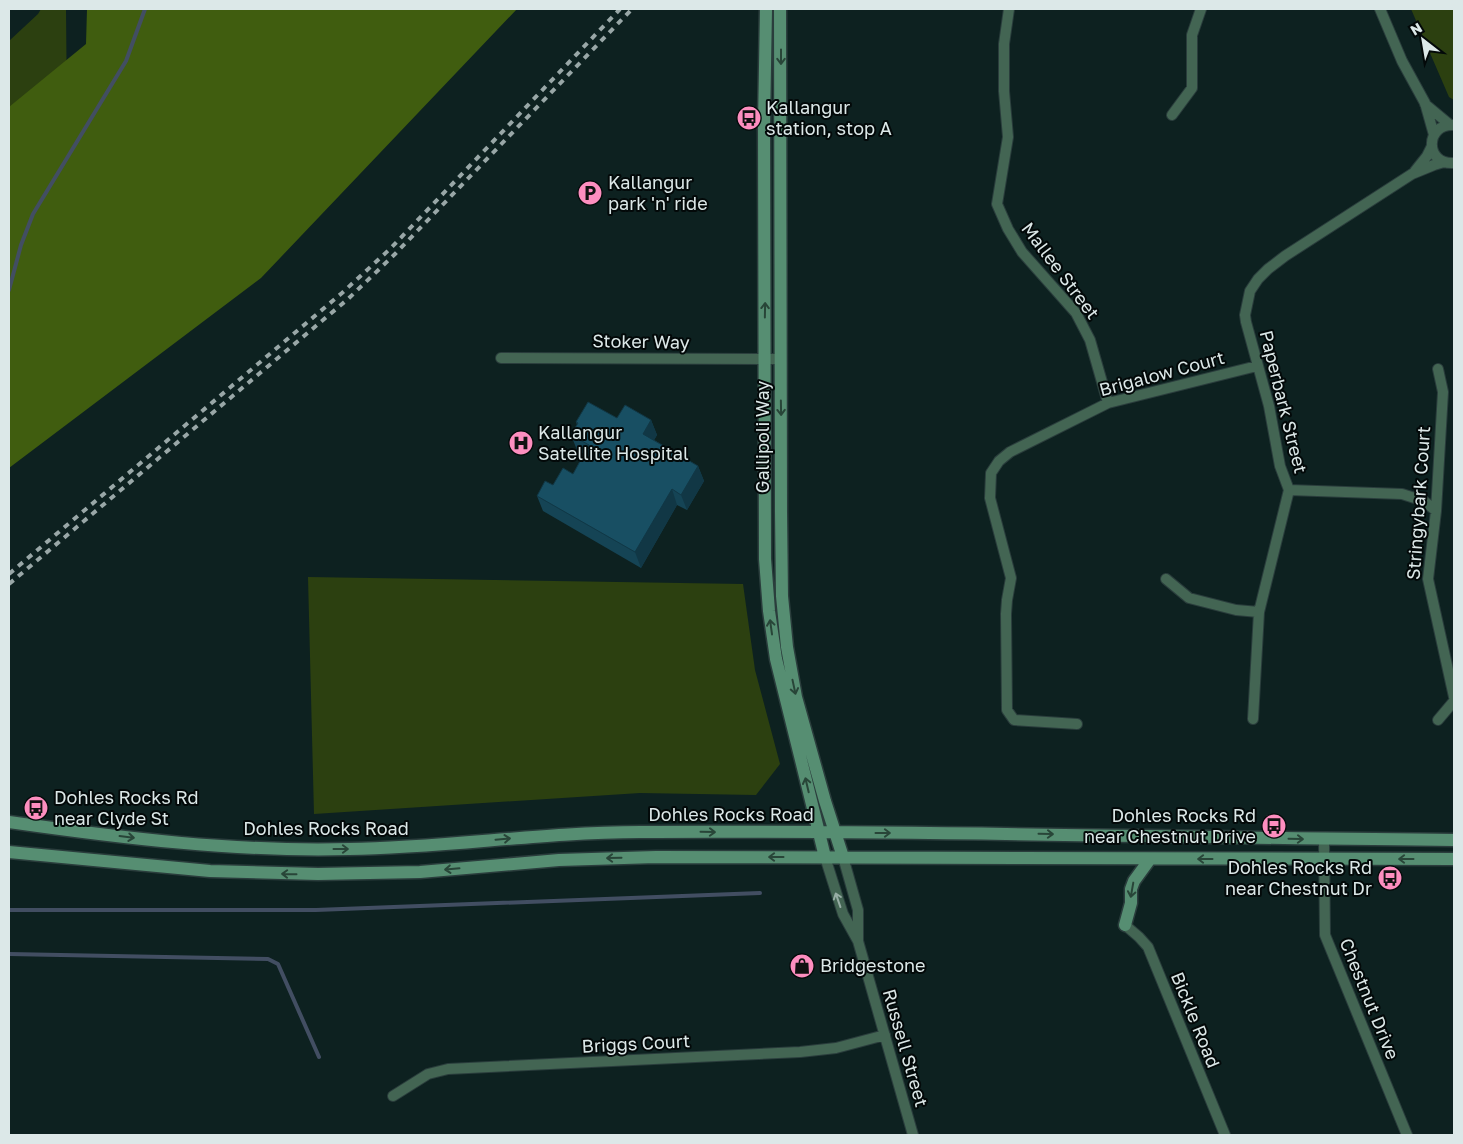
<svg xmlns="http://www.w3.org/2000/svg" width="1463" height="1144" font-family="'Golos Text',sans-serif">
  <rect width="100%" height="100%" fill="#0d2120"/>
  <!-- green -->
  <path fill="#2c4010" d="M 41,9 L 66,9 L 68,222 L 9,223 L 9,41 L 38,14 Z
    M 1411,9 L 1454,9 L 1454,100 L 1449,97 Z
    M 308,577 L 743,584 L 755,670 L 780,764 L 756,795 L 640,793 L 314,814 Z"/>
  <!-- forest -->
  <path fill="#405d0f" d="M 87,9 L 517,9 L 261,278 L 9,468 L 9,107 L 86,44 Z"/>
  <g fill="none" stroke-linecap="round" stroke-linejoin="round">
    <!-- stream -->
    <path stroke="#424e62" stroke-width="4" d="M 9,290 L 21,245 L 33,214 L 126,61 L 145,9
      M 9,910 L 316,910 L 760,893
      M 9,954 L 268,959 L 278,964 L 319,1057"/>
    <defs>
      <path id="street" d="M 1009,9 L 1004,44 L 1004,91 L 1008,137 L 997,204 L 1008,229 L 1022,252 L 1076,313 L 1090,340 L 1108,403
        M 1380,9 L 1402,61 L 1425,103 L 1434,135
        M 1425,104 L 1449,124
        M 1172,115 L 1192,88 L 1192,35 L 1201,9
        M 1454,125 C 1425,123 1424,165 1454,163
        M 1415,171 L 1427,156 L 1432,146
        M 501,358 L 781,359
        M 1438,369 L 1443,392 L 1436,511 L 1428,579 L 1454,697
        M 1289,490 L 1402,494 L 1424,501 L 1436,511
        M 1166,579 L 1189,598 L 1236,610 L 1259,612
        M 1253,719 L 1259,612 L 1289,490 L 1280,466 L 1269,406 L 1246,322 L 1245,315 L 1250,291 L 1258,279 L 1268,269 L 1285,256 L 1412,174 L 1434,165 L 1444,162
        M 1438,720 L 1454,701
        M 1077,724 L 1014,720 L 1007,710 L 1006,614 L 1007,600 L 1011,578 L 990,498 L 991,473 L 999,461 L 1010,452 L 1108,403 L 1257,366
        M 1324,839 L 1325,935 L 1407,1135
        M 825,857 L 843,914 L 858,941 L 913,1135
        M 843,857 L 858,910 L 858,940
        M 1125,925 L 1139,937 L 1148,947 L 1225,1135
        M 393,1096 L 428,1074 L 448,1069 L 800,1052 L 836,1048 L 885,1035"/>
      <path id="secondary" d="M 766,9 L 764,123 L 765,559 L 769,611 L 776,659 L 825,857
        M 780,9 L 781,512 L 782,596 L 787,647 L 796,697 L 825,801 L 843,857
        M 9,822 C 122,838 235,852 349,849 C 446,848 542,832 640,832 C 911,830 1183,838 1454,840
        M 9,852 L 210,871 L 318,874 L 420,872 L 559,860 L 656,857 L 1454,859
        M 1125,925 L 1131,903 L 1131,889 L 1134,881 L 1150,859"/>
    </defs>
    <!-- street casing -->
    <use href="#street" stroke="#2a3d3c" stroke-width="12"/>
    <!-- secondary casing -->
    <use href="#secondary" stroke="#2a3d3c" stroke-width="15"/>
    <!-- street -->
    <use href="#street" stroke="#436553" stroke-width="10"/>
    <!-- secondary -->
    <use href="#secondary" stroke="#568e72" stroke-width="12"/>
    <!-- rail -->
    <path stroke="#99a7a7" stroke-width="4" stroke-dasharray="6 6" stroke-linecap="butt" d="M 9,574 L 342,293 L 391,248 L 620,9
      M 9,584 L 348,299 L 395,254 L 632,9"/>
  </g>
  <!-- wall -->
  <path fill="#154455" d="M 617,418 L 651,420 L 657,435 L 654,440 L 698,466 L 704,481 L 687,510 L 677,505 L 641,568 L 543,511 L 537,496 L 573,474 L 584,454 L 577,450 L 571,435 L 577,425 L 576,422 Z"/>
  <!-- shaded-wall -->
  <path fill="#113745" d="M 651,420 L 657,435 L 649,449 L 643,434 Z
    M 698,466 L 704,481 L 687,510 L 681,495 Z
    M 672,489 L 677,505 L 641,568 L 635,552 Z"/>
  <!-- building -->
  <path fill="#184f63" stroke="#113745" d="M 588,402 L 617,418 L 625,405 L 651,420 L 643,434 L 698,466 L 681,495 L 672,489 L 635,552 L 537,496 L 545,481 L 553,485 L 563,468 L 573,474 L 589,445 L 571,435 L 578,423 L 576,422 Z"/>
  <!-- one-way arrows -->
  <defs><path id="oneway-shaft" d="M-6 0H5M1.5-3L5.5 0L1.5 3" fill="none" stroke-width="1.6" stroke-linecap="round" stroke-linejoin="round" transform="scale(1.25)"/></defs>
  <g stroke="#284538">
    <use href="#oneway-shaft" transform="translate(781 57) rotate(90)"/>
    <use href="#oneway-shaft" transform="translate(765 310) rotate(-89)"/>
    <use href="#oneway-shaft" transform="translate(781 408) rotate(89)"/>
    <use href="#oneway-shaft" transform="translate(771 627) rotate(-98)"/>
    <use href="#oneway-shaft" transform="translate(794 687) rotate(78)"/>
    <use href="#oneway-shaft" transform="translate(807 785) rotate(-103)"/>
    <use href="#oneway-shaft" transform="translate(708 832) rotate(1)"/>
    <use href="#oneway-shaft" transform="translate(883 833)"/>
    <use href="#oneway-shaft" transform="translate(1046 834) rotate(1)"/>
    <use href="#oneway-shaft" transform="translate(127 837) rotate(7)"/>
    <use href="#oneway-shaft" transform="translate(503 839) rotate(-5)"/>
    <use href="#oneway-shaft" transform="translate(1296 839) rotate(1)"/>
    <use href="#oneway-shaft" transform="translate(341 849)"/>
    <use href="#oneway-shaft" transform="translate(776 857) rotate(180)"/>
    <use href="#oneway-shaft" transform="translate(614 858) rotate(179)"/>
    <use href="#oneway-shaft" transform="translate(1205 859) rotate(-180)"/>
    <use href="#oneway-shaft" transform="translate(1406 859) rotate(-180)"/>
    <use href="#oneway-shaft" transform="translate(452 869) rotate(175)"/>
    <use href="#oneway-shaft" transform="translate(289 874) rotate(-179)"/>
    <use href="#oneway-shaft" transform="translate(1132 890) rotate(100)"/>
  </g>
  <use stroke="#97ada5" href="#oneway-shaft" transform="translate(838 900) rotate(-109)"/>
  <!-- icons -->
  <defs>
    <symbol id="bus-disc" viewBox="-11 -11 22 22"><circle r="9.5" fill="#fd8ebf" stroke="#030909"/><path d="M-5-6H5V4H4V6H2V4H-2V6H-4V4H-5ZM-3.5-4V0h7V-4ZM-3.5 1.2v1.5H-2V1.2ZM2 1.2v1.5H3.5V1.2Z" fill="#111"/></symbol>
    <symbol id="parking-disc" viewBox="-11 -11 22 22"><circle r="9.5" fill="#fd8ebf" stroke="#030909"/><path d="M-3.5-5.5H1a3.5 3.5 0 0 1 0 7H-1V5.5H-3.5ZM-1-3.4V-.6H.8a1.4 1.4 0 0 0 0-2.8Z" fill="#111"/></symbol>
    <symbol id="hospital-disc" viewBox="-11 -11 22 22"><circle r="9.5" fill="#fd8ebf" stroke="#030909"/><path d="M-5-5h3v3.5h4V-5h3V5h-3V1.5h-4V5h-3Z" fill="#111"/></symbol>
    <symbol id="shop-disc" viewBox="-11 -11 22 22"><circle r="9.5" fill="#fd8ebf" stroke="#030909"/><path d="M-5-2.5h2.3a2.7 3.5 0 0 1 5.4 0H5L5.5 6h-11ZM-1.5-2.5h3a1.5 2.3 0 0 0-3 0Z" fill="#111"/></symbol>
  </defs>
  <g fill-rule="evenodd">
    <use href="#bus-disc" x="735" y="104" width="28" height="28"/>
    <use href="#parking-disc" x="576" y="179" width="28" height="28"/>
    <use href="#hospital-disc" x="507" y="429" width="28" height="28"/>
    <use href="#bus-disc" x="22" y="794" width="28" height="28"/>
    <use href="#bus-disc" x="1260" y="812" width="28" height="28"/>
    <use href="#bus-disc" x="1376" y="864" width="28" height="28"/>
    <use href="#shop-disc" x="788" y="952" width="28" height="28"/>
  </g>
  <g text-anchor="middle" stroke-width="4" stroke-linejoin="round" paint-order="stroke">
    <!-- poi labels -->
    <g font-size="18" fill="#dce8e8" stroke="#030909" text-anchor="start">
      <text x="766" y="114">Kallangur<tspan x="766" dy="21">station, stop A</tspan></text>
      <text x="608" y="189">Kallangur<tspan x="608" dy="21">park 'n' ride</tspan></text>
      <text x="538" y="439">Kallangur<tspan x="538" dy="21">Satellite Hospital</tspan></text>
      <text x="54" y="804">Dohles Rocks Rd<tspan x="54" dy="21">near Clyde St</tspan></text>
      <text x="1256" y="822" text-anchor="end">Dohles Rocks Rd<tspan x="1256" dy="21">near Chestnut Drive</tspan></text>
      <text x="1372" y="874" text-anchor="end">Dohles Rocks Rd<tspan x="1372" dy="21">near Chestnut Dr</tspan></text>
      <text x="820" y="972">Bridgestone</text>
    </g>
    <!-- street labels -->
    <g font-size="18" fill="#dce8e8" stroke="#030909">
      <text transform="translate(1060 271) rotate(53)" y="6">Mallee Street</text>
      <text transform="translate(641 342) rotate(1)" y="6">Stoker Way</text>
      <text transform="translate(1162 374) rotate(-15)" y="6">Brigalow Court</text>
      <text transform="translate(1283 402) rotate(76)" y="6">Paperbark Street</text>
      <text transform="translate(763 437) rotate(-90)" y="6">Gallipoli Way</text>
      <text transform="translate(1419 503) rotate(-86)" y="6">Stringybark Court</text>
      <text x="731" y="821">Dohles Rocks Road</text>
      <text x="326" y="835">Dohles Rocks Road</text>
      <text transform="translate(1369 999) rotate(68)" y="6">Chestnut Drive</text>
      <text transform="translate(1195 1020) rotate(68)" y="6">Bickle Road</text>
      <text transform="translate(636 1044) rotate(-3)" y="6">Briggs Court</text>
      <text transform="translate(905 1048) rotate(74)" y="6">Russell Street</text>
    </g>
  </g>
  <!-- border -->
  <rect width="1463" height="1144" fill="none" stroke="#dce8e8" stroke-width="20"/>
  <!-- north arrow -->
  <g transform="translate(1423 40) rotate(329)" stroke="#030909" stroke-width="4" paint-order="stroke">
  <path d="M0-4L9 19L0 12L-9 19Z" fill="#dce8e8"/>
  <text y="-8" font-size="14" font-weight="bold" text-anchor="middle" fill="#dce8e8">N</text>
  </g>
</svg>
